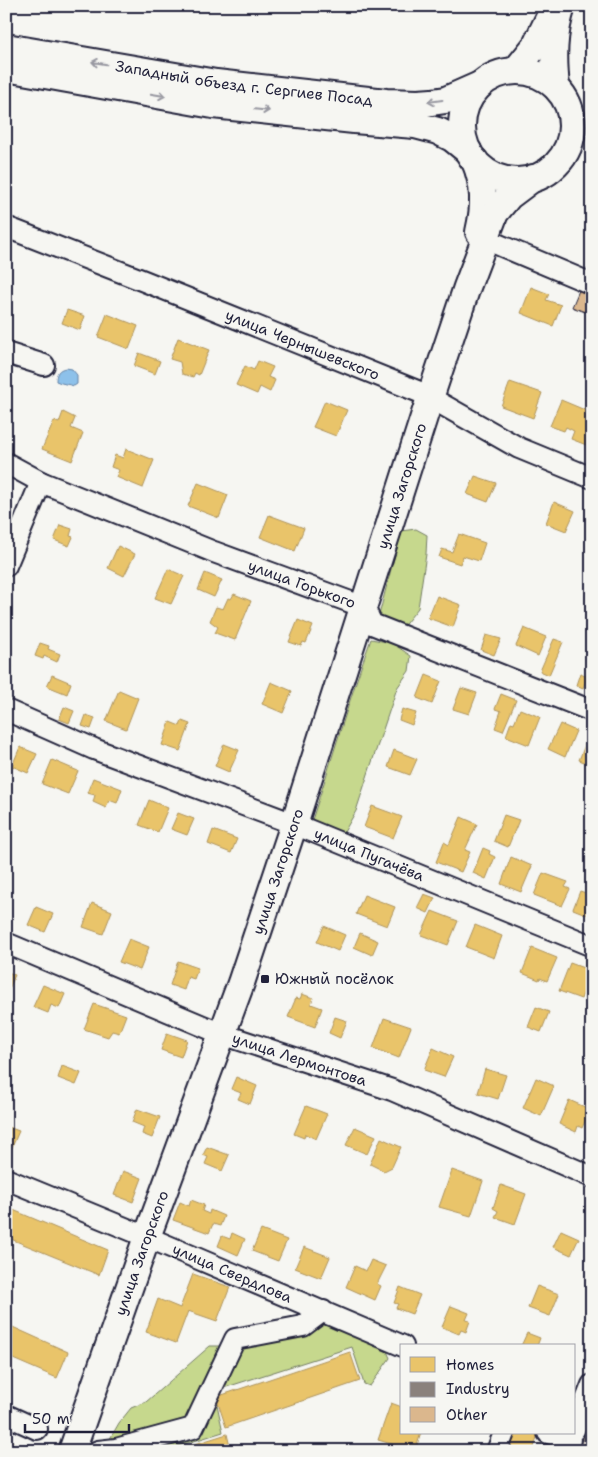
<svg xmlns="http://www.w3.org/2000/svg" width="598" height="1457" font-family="'Shantell Sans',sans-serif">
  <rect width="100%" height="100%" fill="#f6f6f2"/>
  <filter id="ink" filterUnits="userSpaceOnUse"><feTurbulence type="fractalNoise" baseFrequency=".02" numOctaves="2"/><feDisplacementMap in="SourceGraphic" scale="10" xChannelSelector="R" yChannelSelector="G"/><feConvolveMatrix kernelMatrix="1 2 1 2 8 2 1 2 1" color-interpolation-filters="sRGB"/></filter>
  <g filter="url(#ink)">
    <!-- built -->
    <path fill="#eee3d4" d="M 592,1394 L 592,1451 L 570,1451 Z"/>
    <!-- green -->
    <path fill="#c6d88d" stroke="#747d64" d="M 416,529 L 427,535 L 426,554 L 418,608 L 402,628 L 378,619 L 401,531 Z
      M 371,639 L 392,643 L 411,656 L 409,671 L 397,688 L 369,771 L 356,811 L 343,834 L 318,827 L 312,820 C 332,760 349,699 371,639 Z
      M 313,1318 L 386,1349 L 390,1358 L 370,1386 L 364,1384 L 352,1347 L 214,1391 L 223,1432 L 162,1451 L 103,1451 L 119,1423 L 131,1408 L 146,1402 L 210,1346 L 231,1346 Z"/>
    <!-- water -->
    <path fill="#8dc1ea" stroke="#6281a4" d="M 66,368 L 72,369 L 77,375 L 77,384 L 74,386 C 68,384 62,384 56,381 C 56,374 58,369 66,368 Z"/>
    <!-- homes -->
    <path fill="#e9c46a" stroke="#ad935c" d="M 531,287 L 549,294 L 546,300 L 561,305 L 553,326 L 521,313 Z
      M 67,310 L 85,316 L 80,330 L 62,323 Z
      M 107,314 L 138,326 L 129,349 L 98,337 Z
      M 178,338 L 209,350 L 199,375 L 195,373 L 193,377 L 182,374 L 180,362 L 170,359 Z
      M 139,353 L 160,361 L 155,374 L 134,366 Z
      M 258,361 L 273,367 L 268,377 L 275,380 L 270,392 L 260,387 L 257,394 L 236,385 L 245,366 L 254,370 Z
      M 510,382 L 542,393 L 533,418 L 501,406 Z
      M 561,400 L 592,413 L 592,423 L 587,433 L 592,435 L 592,439 L 589,446 L 571,439 L 574,431 L 566,427 L 564,431 L 550,426 Z
      M 325,401 L 347,410 L 336,436 L 313,427 Z
      M 63,412 L 75,418 L 71,428 L 83,433 L 72,461 L 42,449 L 54,421 L 59,423 Z
      M 126,449 L 154,460 L 143,488 L 116,477 L 119,470 L 111,467 L 115,455 L 123,458 Z
      M 475,476 L 496,483 L 488,502 L 467,494 Z
      M 198,483 L 228,495 L 219,518 L 188,506 Z
      M 554,502 L 575,511 L 566,531 L 546,523 Z
      M 269,515 L 304,528 L 295,551 L 260,537 Z
      M 592,521 L 592,535 L 587,532 Z
      M 60,525 L 72,529 L 70,536 L 73,537 L 69,546 L 54,540 Z
      M 459,534 L 485,543 L 479,561 L 463,556 L 460,564 L 439,557 L 442,549 L 452,552 Z
      M 118,546 L 135,554 L 124,576 L 108,568 Z
      M 168,569 L 184,576 L 171,604 L 155,598 Z
      M 205,573 L 222,580 L 214,597 L 198,590 Z
      M 234,594 L 251,601 L 235,640 L 215,633 L 218,627 L 210,621 L 216,607 L 223,609 L 228,598 L 231,599 Z
      M 437,596 L 461,605 L 453,627 L 428,618 Z
      M 298,620 L 313,626 L 306,643 L 303,642 L 301,646 L 289,642 Z
      M 524,628 L 546,637 L 538,656 L 516,646 Z
      M 486,635 L 501,639 L 494,655 L 481,650 Z
      M 554,639 L 563,642 L 549,675 L 540,671 Z
      M 40,643 L 49,646 L 48,649 L 60,654 L 57,662 L 44,656 L 43,659 L 35,656 Z
      M 6,664 L 13,666 L 7,682 L 6,681 Z
      M 580,673 L 588,676 L 583,688 L 576,685 Z
      M 52,675 L 71,683 L 67,694 L 47,686 Z
      M 426,675 L 441,681 L 432,704 L 417,698 Z
      M 271,682 L 292,691 L 283,713 L 262,704 Z
      M 461,688 L 477,693 L 469,714 L 453,709 Z
      M 119,690 L 138,698 L 126,729 L 106,721 Z
      M 501,694 L 516,700 L 503,731 L 495,728 L 501,711 L 495,709 Z
      M 64,707 L 74,711 L 69,723 L 59,719 Z
      M 402,709 L 416,713 L 412,725 L 399,720 Z
      M 520,709 L 540,717 L 529,745 L 506,736 L 511,722 L 514,723 Z
      M 86,715 L 95,718 L 91,729 L 82,726 Z
      M 182,721 L 190,724 L 180,751 L 162,745 L 170,722 L 180,726 Z
      M 560,724 L 576,731 L 565,757 L 548,749 Z
      M 587,740 L 592,742 L 592,765 L 579,760 Z
      M 224,744 L 239,750 L 229,772 L 215,766 Z
      M 20,747 L 37,754 L 28,773 L 12,766 Z
      M 394,750 L 417,759 L 410,775 L 388,767 Z
      M 52,760 L 78,771 L 68,794 L 42,784 Z
      M 93,778 L 122,789 L 117,803 L 109,800 L 106,808 L 93,802 L 95,795 L 87,793 Z
      M 149,800 L 168,808 L 158,832 L 139,825 Z
      M 372,806 L 402,817 L 393,838 L 364,827 Z
      M 178,813 L 194,819 L 187,835 L 171,829 Z
      M 504,815 L 519,820 L 508,847 L 494,841 Z
      M 461,817 L 477,824 L 465,850 L 470,852 L 461,872 L 436,862 L 444,842 L 449,845 Z
      M 213,830 L 237,839 L 231,853 L 208,844 Z
      M 483,848 L 490,851 L 489,854 L 495,857 L 486,879 L 473,873 Z
      M 511,857 L 532,866 L 521,892 L 501,884 Z
      M 543,873 L 568,882 L 565,887 L 570,889 L 562,906 L 534,895 Z
      M 580,891 L 592,895 L 592,906 L 588,915 L 573,909 Z
      M 424,894 L 435,898 L 428,913 L 417,908 Z
      M 364,895 L 395,907 L 387,926 L 356,914 Z
      M 92,903 L 112,911 L 103,934 L 83,927 Z
      M 36,907 L 53,914 L 45,932 L 28,925 Z
      M 432,911 L 458,921 L 448,945 L 421,935 Z
      M 475,925 L 502,936 L 494,958 L 466,947 Z
      M 324,926 L 345,935 L 338,951 L 317,942 Z
      M 360,933 L 378,941 L 372,955 L 354,947 Z
      M 129,939 L 149,947 L 140,970 L 119,962 Z
      M 532,948 L 557,958 L 547,981 L 540,978 L 539,980 L 522,973 Z
      M 178,961 L 198,968 L 194,979 L 188,977 L 184,990 L 170,985 Z
      M 570,963 L 592,971 L 581,999 L 559,991 Z
      M 6,971 L 15,975 L 6,996 Z
      M 43,985 L 65,994 L 59,1008 L 51,1005 L 48,1013 L 33,1007 Z
      M 302,994 L 313,998 L 311,1004 L 322,1008 L 315,1027 L 288,1017 L 296,998 L 300,999 Z
      M 94,1004 L 126,1015 L 119,1033 L 112,1031 L 108,1037 L 84,1029 Z
      M 536,1007 L 549,1012 L 541,1032 L 528,1027 Z
      M 335,1017 L 347,1021 L 340,1038 L 329,1033 Z
      M 384,1018 L 411,1027 L 399,1058 L 373,1048 Z
      M 167,1033 L 187,1040 L 181,1057 L 161,1050 Z
      M 433,1048 L 453,1057 L 444,1077 L 424,1070 Z
      M 62,1066 L 81,1073 L 76,1085 L 58,1078 Z
      M 485,1069 L 506,1075 L 498,1099 L 478,1093 Z
      M 236,1077 L 257,1086 L 250,1104 L 238,1099 L 241,1093 L 231,1089 Z
      M 536,1078 L 554,1086 L 541,1116 L 523,1108 Z
      M 569,1100 L 587,1108 L 584,1115 L 587,1117 L 582,1128 L 578,1126 L 576,1132 L 559,1124 Z
      M 306,1106 L 327,1114 L 316,1139 L 305,1134 L 304,1138 L 294,1134 Z
      M 137,1109 L 160,1117 L 152,1138 L 142,1134 L 144,1127 L 132,1122 Z
      M 8,1127 L 19,1131 L 10,1152 L 6,1151 L 6,1132 Z
      M 355,1127 L 376,1136 L 367,1154 L 346,1145 Z
      M 381,1138 L 401,1147 L 392,1167 L 384,1171 L 370,1164 Z
      M 207,1147 L 229,1155 L 222,1171 L 205,1164 L 208,1157 L 203,1155 Z
      M 452,1170 L 483,1181 L 471,1216 L 439,1207 Z
      M 123,1171 L 142,1178 L 133,1202 L 114,1195 Z
      M 501,1185 L 526,1194 L 515,1224 L 495,1217 L 498,1211 L 493,1208 Z
      M 191,1200 L 204,1205 L 202,1211 L 209,1214 L 210,1210 L 224,1216 L 220,1226 L 213,1224 L 209,1233 L 173,1220 L 180,1202 L 189,1206 Z
      M 6,1207 L 108,1250 L 99,1275 L 6,1237 Z
      M 261,1230 L 287,1240 L 278,1261 L 252,1251 Z
      M 561,1230 L 579,1238 L 571,1255 L 553,1247 Z
      M 232,1233 L 245,1239 L 238,1255 L 218,1246 L 222,1236 L 230,1239 Z
      M 304,1247 L 330,1257 L 321,1278 L 295,1268 Z
      M 371,1260 L 386,1266 L 377,1284 L 381,1286 L 375,1300 L 346,1287 L 355,1266 L 366,1271 Z
      M 193,1274 L 230,1287 L 217,1321 L 188,1311 L 176,1343 L 146,1332 L 158,1299 L 180,1308 Z
      M 537,1286 L 559,1294 L 550,1316 L 528,1308 Z
      M 400,1287 L 420,1295 L 412,1314 L 396,1308 L 398,1304 L 394,1303 Z
      M 451,1306 L 469,1313 L 466,1320 L 470,1321 L 466,1332 L 461,1330 L 459,1334 L 442,1327 Z
      M 6,1324 L 68,1352 L 57,1378 L 6,1356 Z
      M 527,1333 L 540,1338 L 537,1346 L 521,1346 Z
      M 350,1352 L 360,1381 L 226,1427 L 216,1397 Z
      M 391,1403 L 402,1407 L 402,1433 L 421,1433 L 415,1451 L 378,1440 Z
      M 510,1433 L 538,1433 L 533,1451 L 504,1451 Z
      M 227,1434 L 231,1451 L 173,1451 Z
      M 6,1439 L 33,1451 L 6,1451 Z"/>
    <!-- industry -->
    <path fill="#8a817c" stroke="#6b6468" d="M 588,1412 L 592,1413 L 592,1444 L 577,1438 Z"/>
    <!-- building -->
    <path fill="#dbb78d" stroke="#22223b" d="M 580,288 L 592,293 L 585,312 L 572,307 Z"/>
    <g fill="none" stroke-linecap="round" stroke-linejoin="round">
      <defs>
        <g id="minor">
          <path id="s1" d="M 6,227 L 144,281 L 422,393 L 519,448 L 592,478"/>
          <path d="M 485,239 L 592,284"/>
          <path d="M 6,353 L 44,365"/>
          <path id="s2" d="M 6,463 L 41,482 L 214,552 L 364,607 L 372,624 L 592,711"/>
          <path d="M 6,566 L 41,482"/>
          <path id="s3" d="M 6,710 L 94,749 L 294,824 L 592,946"/>
          <path id="s4" d="M 6,943 L 222,1034 L 392,1090 L 592,1177"/>
          <path id="s5" d="M 6,1179 L 147,1237 L 403,1346"/>
          <path d="M 6,1415 L 37,1429"/>
          <path d="M 574,1430 L 592,1385"/>
          <path d="M 548,1433 L 570,1440"/>
          <path d="M 98,1451 L 116,1449 L 193,1428 L 235,1339 L 303,1326 L 323,1311"/>
          <path d="M 497,1451 L 504,1433"/>
        </g>
        <g id="major">
          <path id="s6" d="M 6,47 L 216,83 L 386,102 L 418,103 L 432,102 L 446,100 L 480,85"/>
          <path d="M 6,68 L 213,105 L 354,120 L 415,125 L 438,131 L 452,138 L 468,151"/>
          <path d="M 516,70 L 536,45 L 552,12"/>
          <circle cx="517" cy="126" r="55"/>
          <path d="M 556,87 C 553,58 553,34 562,6"/>
          <path d="M 475,161 C 485,186 485,206 479,232"/>
          <path id="s7" d="M 72,1451 L 147,1237 L 241,983 L 294,824 L 430,398 L 467,287 L 495,213 L 509,196 L 533,178"/>
        </g>
      </defs>
      <!-- minor casing -->
      <use href="#minor" stroke="#22223b" stroke-width="24"/>
      <!-- major casing -->
      <use href="#major" stroke="#22223b" stroke-width="30"/>
      <!-- minor -->
      <use href="#minor" stroke="#f6f6f2" stroke-width="20"/>
      <!-- major -->
      <use href="#major" stroke="#f6f6f2" stroke-width="26"/>
    </g>
    <!-- one-way arrows -->
    <defs><path id="oneway-shaft" d="M-6 0H5M1.5-3L5.5 0L1.5 3" fill="none" stroke-width="1.6" stroke-linecap="round" stroke-linejoin="round" transform="scale(1.25)"/></defs>
    <g stroke="#9797a0">
      <use href="#oneway-shaft" transform="translate(99 63) rotate(-170)"/>
      <use href="#oneway-shaft" transform="translate(158 95) rotate(10)"/>
      <use href="#oneway-shaft" transform="translate(435 101) rotate(172)"/>
      <use href="#oneway-shaft" transform="translate(262 110) rotate(6)"/>
    </g>
  </g>
  <!-- markers -->
  <rect fill="#22223b" stroke="#f6f6f2" stroke-width="2" x="260" y="974" width="10" height="10" rx="2.5"/>
  <g text-anchor="middle" stroke-width="5" stroke-linejoin="round" paint-order="stroke">
    <!-- street labels -->
    <g font-size="15" fill="#22223b" stroke="#f6f6f2">
      <text dy="5" stroke="none"><textPath href="#s6" startOffset="241">Западный объезд г. Сергиев Посад</textPath></text>
      <text dy="5" stroke="none"><textPath href="#s1" startOffset="319">улица Чернышевского</textPath></text>
      <text dy="5" stroke="none"><textPath href="#s7" startOffset="1020">улица Загорского</textPath></text>
      <text dy="5" stroke="none"><textPath href="#s2" startOffset="320">улица Горького</textPath></text>
      <text dy="5" stroke="none"><textPath href="#s3" startOffset="391">улица Пугачёва</textPath></text>
      <text dy="5" stroke="none"><textPath href="#s7" startOffset="615">улица Загорского</textPath></text>
      <text dy="5" stroke="none"><textPath href="#s4" startOffset="316">улица Лермонтова</textPath></text>
      <text dy="5" stroke="none"><textPath href="#s7" startOffset="210">улица Загорского</textPath></text>
      <text dy="5" stroke="none"><textPath href="#s5" startOffset="245">улица Свердлова</textPath></text>
    </g>
    <!-- poi labels -->
    <g font-size="15" fill="#22223b" stroke="#f6f6f2" text-anchor="start">
      <text x="275" y="984">Южный посёлок</text>
    </g>
  </g>
  <!-- margin -->
  <rect width="598" height="1457" fill="none" stroke="#f6f6f2" stroke-width="25"/>
  <rect x="12" y="12" width="573" height="1432" fill="none" stroke="#22223b" stroke-width="2" filter="url(#ink)"/>
  <!-- legend -->
  <rect x="400" y="1344" width="175" height="90" fill="#f6f6f2" stroke="#a1a1a9"/>
  <rect x="410" y="1357" width="25" height="15" fill="#e9c46a" stroke="#a1a1a9"/>
  <text x="446" y="1370" font-size="15" fill="#22223b">Homes</text>
  <rect x="410" y="1382" width="25" height="15" fill="#8a817c" stroke="#a1a1a9"/>
  <text x="446" y="1394" font-size="15" fill="#22223b">Industry</text>
  <rect x="410" y="1407" width="25" height="15" fill="#dbb78d" stroke="#a1a1a9"/>
  <text x="446" y="1420" font-size="15" fill="#22223b">Other</text>
  <!-- scale -->
  <path d="M25 1424v8h104v-8" fill="none" stroke="#22223b" stroke-width="2.5"/>
  <text x="32" y="1424" font-size="15" fill="#22223b" stroke="#f6f6f2" stroke-width="4" paint-order="stroke">50 m</text>
</svg>
